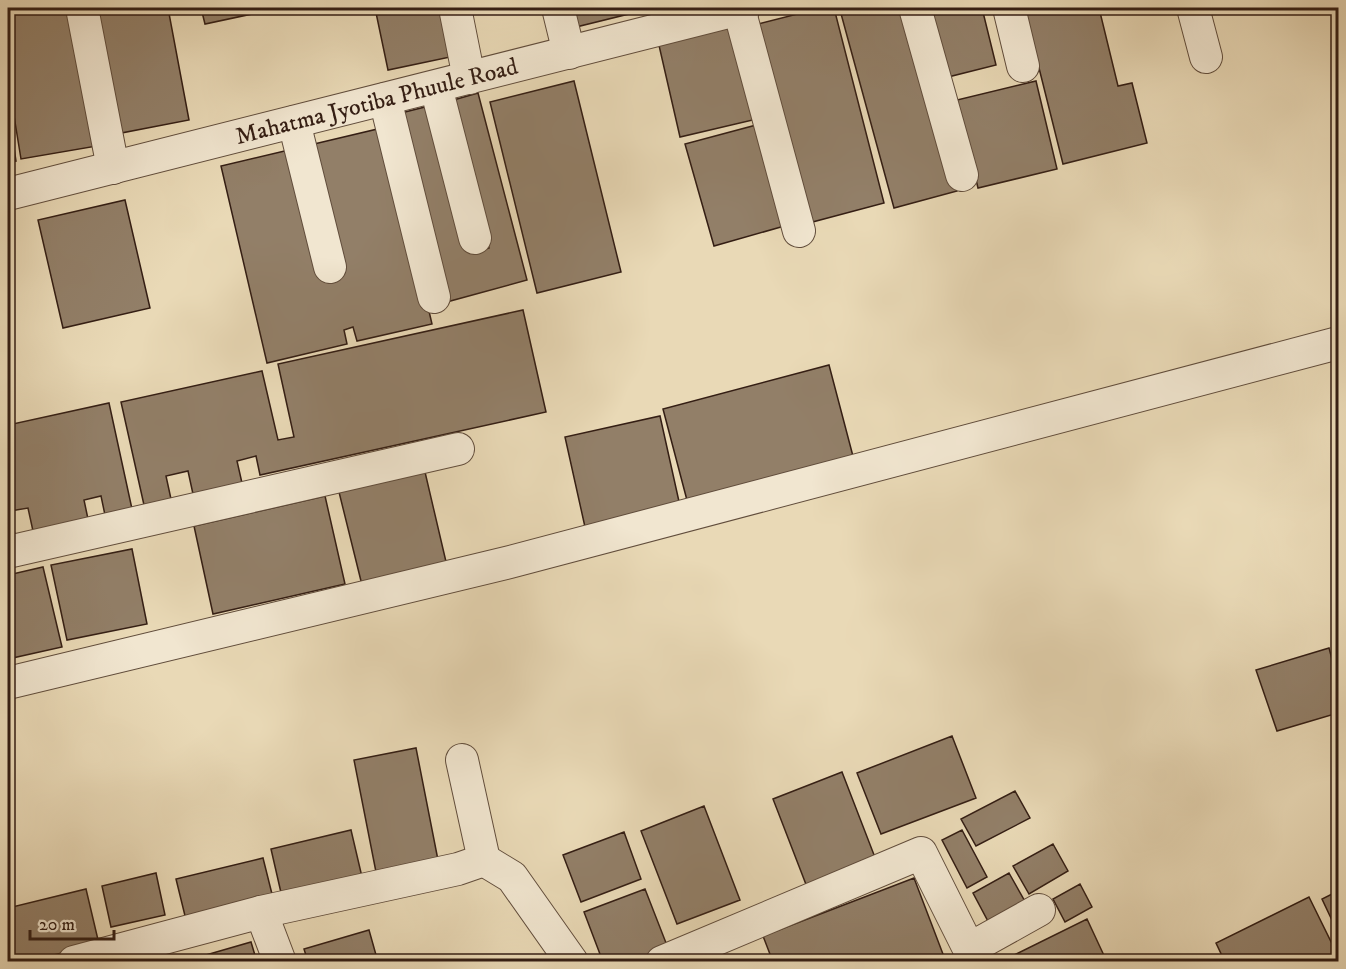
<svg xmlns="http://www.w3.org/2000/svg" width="1346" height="969" font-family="'IM FELL DW Pica',serif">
  <rect width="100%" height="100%" fill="#e9d9b6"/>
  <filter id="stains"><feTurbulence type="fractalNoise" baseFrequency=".00333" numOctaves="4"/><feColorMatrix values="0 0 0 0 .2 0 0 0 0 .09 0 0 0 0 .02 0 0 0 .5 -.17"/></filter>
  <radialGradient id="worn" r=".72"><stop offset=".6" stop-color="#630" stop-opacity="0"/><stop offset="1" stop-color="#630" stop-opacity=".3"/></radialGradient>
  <!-- building -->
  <path fill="#927f68" stroke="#341e14" stroke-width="1.5" d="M 8,8 L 74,8 L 97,146 L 21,159 L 8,79 Z
    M 92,8 L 168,8 L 189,120 L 116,134 Z
    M 201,8 L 280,8 L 205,24 Z
    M 375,8 L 444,8 L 455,56 L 388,70 Z
    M 567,8 L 648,8 L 649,9 L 572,28 Z
    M 821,8 L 834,8 L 884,203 L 805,224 L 754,25 Z
    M 849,8 L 907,8 L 957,191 L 894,208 L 840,10 Z
    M 930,8 L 982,8 L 996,65 L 948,77 Z
    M 1024,8 L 1099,8 L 1118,86 L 1132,83 L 1147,143 L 1063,164 Z
    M 734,24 L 757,119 L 680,137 L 658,41 Z
    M 574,81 L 621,272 L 537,293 L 490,102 Z
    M 1036,81 L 1057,169 L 978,188 L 957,100 Z
    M 478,93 L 527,280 L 443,303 L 393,115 L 433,105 L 472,253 L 489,248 L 450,101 Z
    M 8,108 L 16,161 L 8,162 Z
    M 760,124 L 788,225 L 714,246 L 685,144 Z
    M 386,127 L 432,324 L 357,341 L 353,327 L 344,330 L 347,344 L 267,363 L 221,166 Z
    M 125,200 L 150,308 L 63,328 L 38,220 Z
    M 523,310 L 546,412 L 260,475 L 256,456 L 237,461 L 242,483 L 193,494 L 188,471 L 166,476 L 171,499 L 144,505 L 121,402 L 262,371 L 278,440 L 294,437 L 278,364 Z
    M 829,365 L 854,460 L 688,504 L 663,409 Z
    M 109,403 L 132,509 L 105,515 L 101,496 L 84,500 L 88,519 L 33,531 L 28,508 L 10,511 L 15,535 L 8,537 L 8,425 Z
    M 660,416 L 680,506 L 585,527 L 565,437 Z
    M 425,472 L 447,566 L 362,585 L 339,492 Z
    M 325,496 L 345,584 L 213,614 L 194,526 Z
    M 132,549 L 147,624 L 67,640 L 51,565 Z
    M 43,567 L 62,647 L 8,659 L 8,575 Z
    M 1329,648 L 1338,682 L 1338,713 L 1277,731 L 1256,670 Z
    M 952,736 L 976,798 L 881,834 L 857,773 Z
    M 416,748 L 438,860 L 376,872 L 354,760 Z
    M 842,772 L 876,860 L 807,887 L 773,799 Z
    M 1015,791 L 1030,818 L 976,846 L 961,819 Z
    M 704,806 L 740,900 L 677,924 L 641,831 Z
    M 351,830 L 362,877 L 282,897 L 271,849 Z
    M 962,830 L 987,877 L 967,888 L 942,840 Z
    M 624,832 L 641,879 L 581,902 L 563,855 Z
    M 1053,844 L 1068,871 L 1029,894 L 1013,866 Z
    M 263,858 L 275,906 L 188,928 L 176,879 Z
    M 156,873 L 165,915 L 111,927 L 102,886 Z
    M 1009,873 L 1027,905 L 990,925 L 973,893 Z
    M 914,878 L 946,962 L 773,962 L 763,936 Z
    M 1080,884 L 1092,907 L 1065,922 L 1053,899 Z
    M 86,889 L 99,944 L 25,962 L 8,962 L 8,908 Z
    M 645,889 L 668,948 L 632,962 L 603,962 L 584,912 Z
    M 1338,891 L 1338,933 L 1322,899 Z
    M 1309,897 L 1338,956 L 1338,962 L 1225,962 L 1216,943 Z
    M 1087,919 L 1107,962 L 1000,962 Z
    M 369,930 L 378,962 L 308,962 L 304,949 Z
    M 251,942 L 257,962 L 185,962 L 185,961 Z"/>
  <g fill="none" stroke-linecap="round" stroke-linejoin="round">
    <defs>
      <g id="minor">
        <path d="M 82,8 L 113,168"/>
        <path d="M 455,8 L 469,78"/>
        <path d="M 558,8 L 569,53"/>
        <path d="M 915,8 L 962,175"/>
        <path d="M 1009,8 L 1023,66"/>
        <path d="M 1193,8 L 1206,57"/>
        <path d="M 739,9 L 799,231"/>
        <path d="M 436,87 L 475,238"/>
        <path d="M 385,99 L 434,297"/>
        <path d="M 294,122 L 330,267"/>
        <path id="s1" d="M 8,194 L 744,8"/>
        <path d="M 8,552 L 458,449"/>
        <path d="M 8,683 L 510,562 L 1338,343"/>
        <path d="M 484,860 L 512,877 L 572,962"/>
        <path d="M 261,912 L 280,962"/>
        <path d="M 74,962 L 261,912 L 458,869 L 484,860 L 462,760"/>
        <path d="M 662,962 L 921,853 L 969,949 L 1039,910"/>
      </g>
    </defs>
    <!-- minor casing -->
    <use href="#minor" stroke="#614d3c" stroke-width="34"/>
    <!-- minor -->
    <use href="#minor" stroke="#f1e6d0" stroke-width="32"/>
  </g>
  <g text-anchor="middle" stroke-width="5" stroke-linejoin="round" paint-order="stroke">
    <!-- street labels -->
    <g font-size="24" fill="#341e14" stroke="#f1e6d0">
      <text dy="8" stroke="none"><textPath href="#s1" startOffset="380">Mahatma Jyotiba Phuule Road</textPath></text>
    </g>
  </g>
  <!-- margin -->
  <rect width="1346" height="969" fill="none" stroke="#e9d9b6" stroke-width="30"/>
  <rect x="9" y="9" width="1328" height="951" fill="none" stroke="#341e14" stroke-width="3"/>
  <rect x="15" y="15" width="1316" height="939" fill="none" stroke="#341e14" stroke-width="1.5"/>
  <!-- scale -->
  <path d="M30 930v9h84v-9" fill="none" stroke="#341e14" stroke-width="3"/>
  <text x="39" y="930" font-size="18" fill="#341e14" stroke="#f1e6d0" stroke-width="4.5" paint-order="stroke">20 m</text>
  <rect width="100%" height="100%" filter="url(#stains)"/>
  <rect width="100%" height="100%" fill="url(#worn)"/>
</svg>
